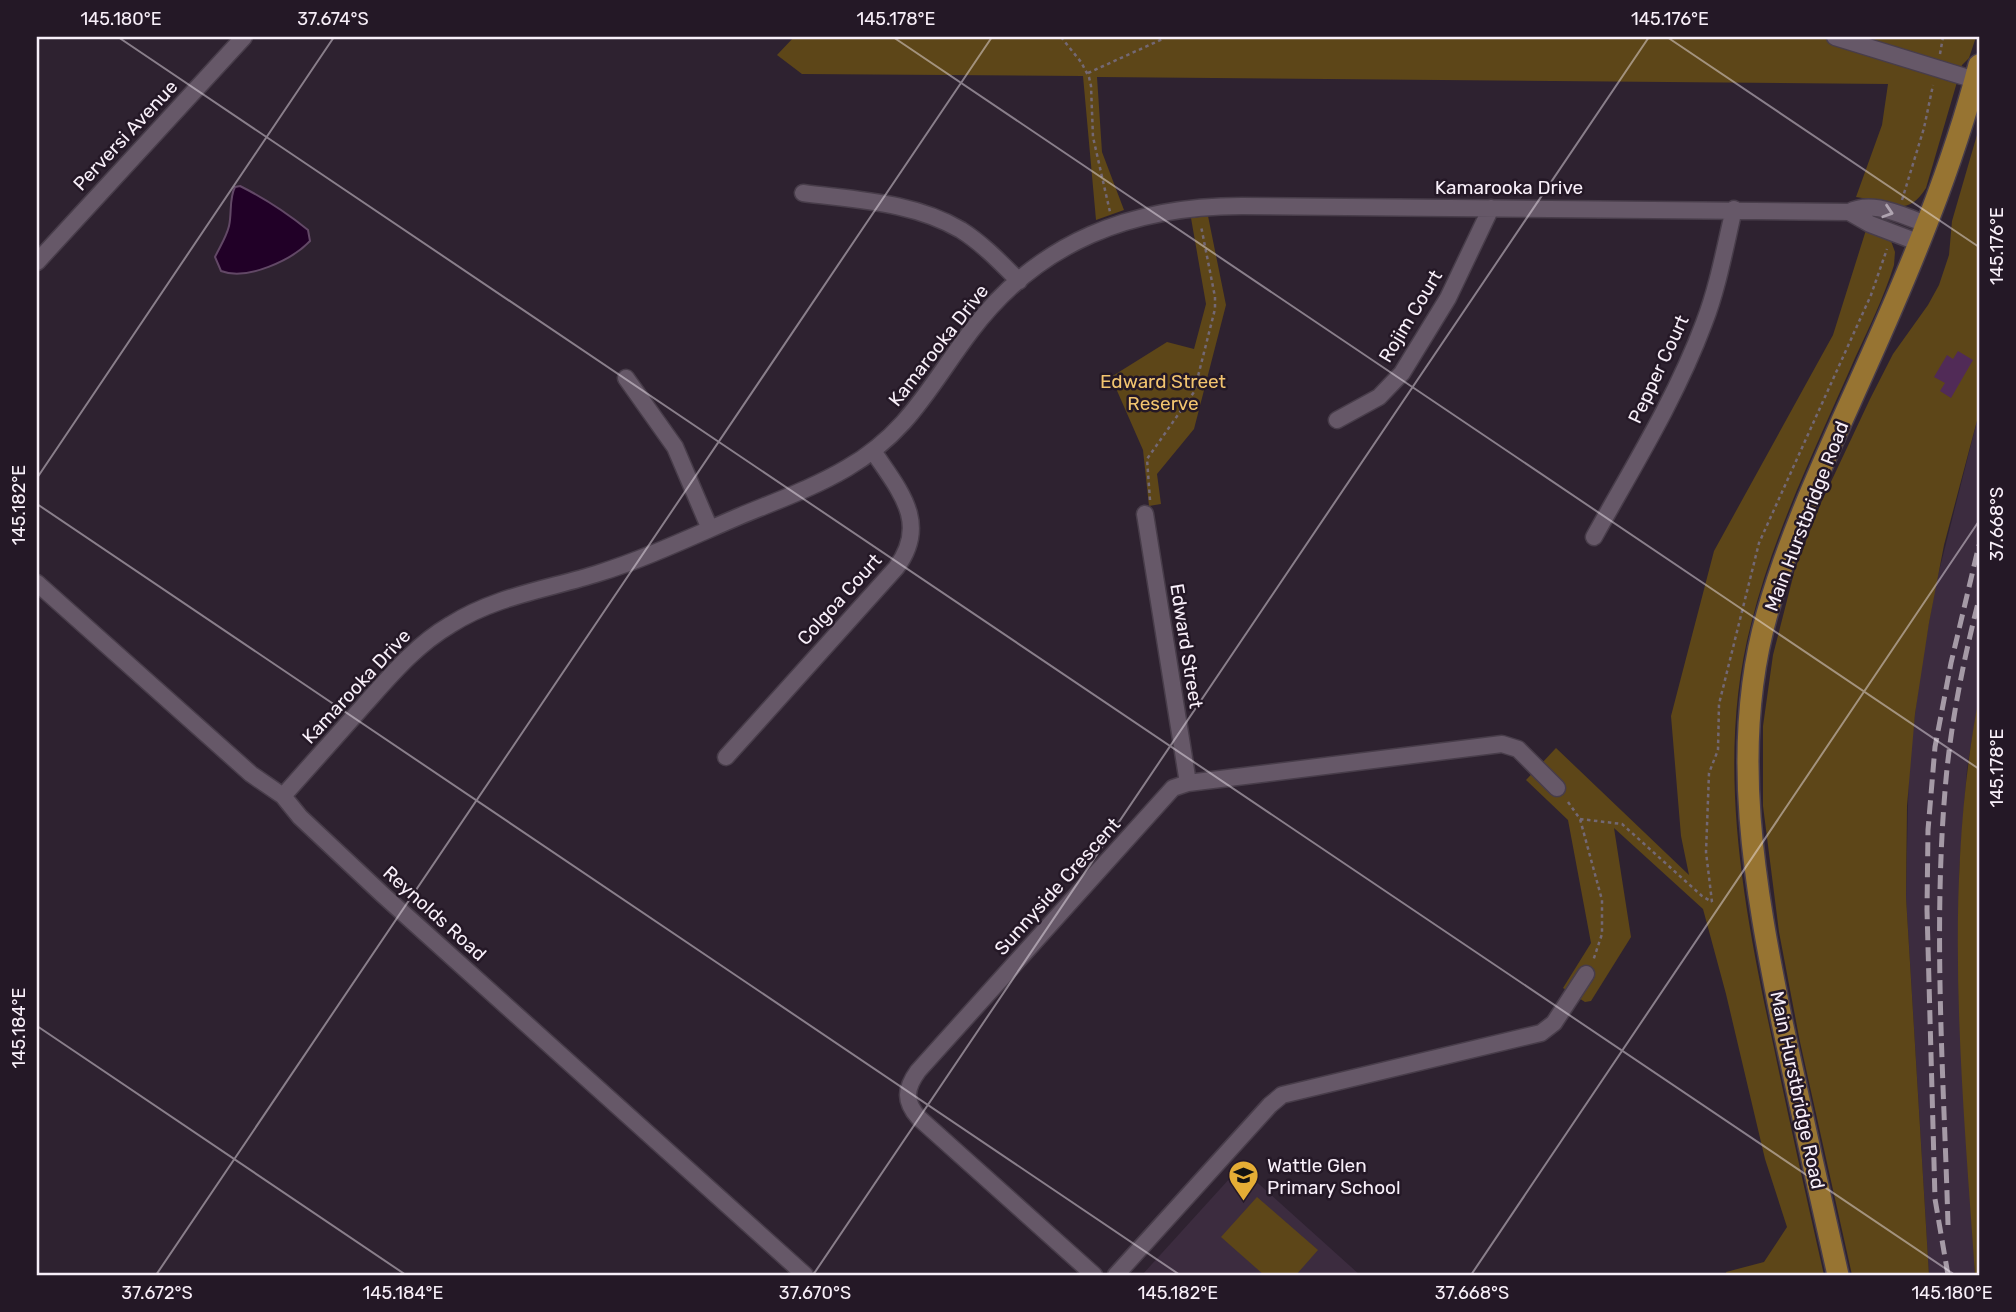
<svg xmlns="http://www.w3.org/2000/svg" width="2016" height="1312" font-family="Rubik,sans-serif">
  <rect width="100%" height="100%" fill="#2e2230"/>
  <!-- built -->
  <path fill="#3c2c3f" d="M 1979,413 L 1979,697 L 1967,769 L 1959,873 L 1962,1064 L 1975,1275 L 1929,1275 L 1906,897 L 1909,761 L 1921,667 L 1936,583 Z
    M 1240,1167 L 1360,1275 L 1142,1275 Z"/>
  <!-- green -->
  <path fill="#5d4618" d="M 794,37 L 1976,37 L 1969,58 L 1962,65 L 1926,188 C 1906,221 1886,200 1856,197 L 1882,125 L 1888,84 L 1097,77 L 1102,152 L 1124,210 L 1096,220 L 1083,76 L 802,74 L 777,55 Z
    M 1979,128 L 1979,413 L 1944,545 L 1929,623 L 1915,714 L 1907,806 L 1906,897 L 1929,1275 L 1852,1275 L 1800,1042 L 1779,932 L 1763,806 L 1763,726 L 1773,655 L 1795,569 L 1821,503 L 1870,399 L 1893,354 L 1928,305 L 1939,285 L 1949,255 L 1952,221 Z
    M 1208,216 L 1226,305 L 1194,429 L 1157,474 L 1161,504 L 1149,506 L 1143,450 L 1111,377 L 1167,342 L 1194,349 L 1206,304 L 1191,218 Z
    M 1866,230 L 1891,241 L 1895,252 L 1894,265 C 1884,297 1869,328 1855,358 C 1817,445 1774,532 1751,624 C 1715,763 1744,910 1774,1048 C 1790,1124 1807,1200 1824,1275 L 1727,1275 L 1726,1272 L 1764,1262 L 1787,1227 L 1765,1159 L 1726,994 L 1703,909 L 1614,828 L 1631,937 L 1591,1001 L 1585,1002 L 1563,988 L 1591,943 L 1568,820 L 1526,780 L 1556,748 L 1689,875 L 1681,836 L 1671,716 L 1714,551 L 1833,335 Z
    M 1979,697 L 1979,1275 L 1975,1275 C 1962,1083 1942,888 1979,697 Z
    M 1257,1197 L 1318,1250 L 1296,1275 L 1264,1275 L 1221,1237 Z"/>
  <!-- water -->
  <path fill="#210027" stroke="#624866" stroke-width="2" d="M 240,186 C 264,198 287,213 308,230 L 310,241 C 292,260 247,281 221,271 L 215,257 C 220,246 226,238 229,226 C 232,213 229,198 235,187 Z"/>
  <!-- building -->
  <path fill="#512b57" d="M 1958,351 L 1973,360 L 1951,398 L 1940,391 L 1945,383 L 1934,377 L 1947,355 L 1953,359 Z"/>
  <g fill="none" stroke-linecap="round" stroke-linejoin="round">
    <defs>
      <path id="minor" d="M 1835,37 L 1975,80
        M 803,193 C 856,200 914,202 961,230 C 983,244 1001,263 1019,281
        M 1849,212 L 1870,224 L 1920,243
        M 37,262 L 244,37
        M 626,378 L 675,447 L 710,529
        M 1337,420 L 1379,397 L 1402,373 L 1448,298 L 1491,208
        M 1145,514 L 1188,783
        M 1594,537 C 1633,467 1676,398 1704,323 C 1718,287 1725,247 1734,209
        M 37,583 L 251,774 L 283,796 L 300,817 L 382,894 L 805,1275
        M 726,757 L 896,568 C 930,523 899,490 873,451
        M 283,796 C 310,766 337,735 365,704 C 391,675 416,645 450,625 C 495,596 549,589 599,573 C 647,558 693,536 740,516 C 776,501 813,488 847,468 C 909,432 930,385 971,331 C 1039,241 1132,206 1242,206 L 1849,212 C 1873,199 1904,217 1927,224
        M 1094,1275 L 919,1118 C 904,1101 905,1089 918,1071 L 1173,788 L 1188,783 L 1502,744 L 1518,749 L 1557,788
        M 1116,1275 L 1270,1105 L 1282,1095 L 1541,1033 L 1554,1023 L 1586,974"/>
      <path id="major" d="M 1838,1275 C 1819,1191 1800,1106 1782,1022 C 1755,888 1729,748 1767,614 C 1791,529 1830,448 1866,367 C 1910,269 1952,169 1979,65"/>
    </defs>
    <!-- minor casing -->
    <use href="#minor" stroke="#483d4a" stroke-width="19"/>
    <!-- major casing -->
    <use href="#major" stroke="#483d4a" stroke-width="24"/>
    <!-- path -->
    <path stroke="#736874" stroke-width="2.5" stroke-dasharray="3.5 3.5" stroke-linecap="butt" d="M 1061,37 L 1081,62 L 1089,77 L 1091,86 L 1093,137 L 1110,212
      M 1940,54 L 1943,37
      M 1088,73 L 1167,37
      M 1902,200 L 1924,128 L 1933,85
      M 1150,500 L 1147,459 L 1194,392 L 1215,309 L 1215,297 L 1201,226
      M 1568,802 L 1580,819 L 1602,900 L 1602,934 L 1593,961
      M 1580,819 L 1622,824 L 1702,896 L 1712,902
      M 1712,902 L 1706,852 L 1709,773 L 1718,750 L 1719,704 L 1759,543 L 1871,295 L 1887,249"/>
    <!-- minor -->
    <use href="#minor" stroke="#665868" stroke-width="16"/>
    <!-- major -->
    <use href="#major" stroke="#977432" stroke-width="21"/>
    <!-- rail -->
    <path stroke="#a59aa6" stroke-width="5" stroke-dasharray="14 7" stroke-linecap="butt" d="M 1948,1225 C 1944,1081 1933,935 1945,791 C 1950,726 1963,662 1979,599
      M 1948,1275 L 1935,1199 L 1927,910 L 1928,830 L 1935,747 L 1951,663 L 1979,545"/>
  </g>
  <!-- one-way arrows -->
  <defs><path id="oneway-chevron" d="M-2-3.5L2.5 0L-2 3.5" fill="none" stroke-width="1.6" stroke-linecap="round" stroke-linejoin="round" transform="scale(1.75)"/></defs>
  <use stroke="#afa4b0" href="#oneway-chevron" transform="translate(1888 212) rotate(18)"/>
  <!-- ticks -->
  <path fill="none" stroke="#f8eff9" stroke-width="2" stroke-opacity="0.45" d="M 118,37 L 1955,1275M 893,37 L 1979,769M 1667,37 L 1979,247M 37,478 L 334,37M 37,504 L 1180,1275M 37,1026 L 406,1275M 156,1275 L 992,37M 813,1275 L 1649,37M 1471,1275 L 1979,521"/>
  <!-- icons -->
  <defs>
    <symbol id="school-pin" viewBox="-11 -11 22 30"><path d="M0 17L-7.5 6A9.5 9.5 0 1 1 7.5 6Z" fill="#e5ad35" stroke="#241826"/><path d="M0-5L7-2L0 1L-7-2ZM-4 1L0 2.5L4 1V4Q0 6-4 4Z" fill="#111"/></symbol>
  </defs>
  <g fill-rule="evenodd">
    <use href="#school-pin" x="1226" y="1158" width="35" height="47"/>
  </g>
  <g text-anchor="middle" stroke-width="5" stroke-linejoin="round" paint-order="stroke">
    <!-- street labels -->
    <g font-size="19" fill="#f8eff9" stroke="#241826">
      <text transform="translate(125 135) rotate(-47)" y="7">Perversi Avenue</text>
      <text x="1509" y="194">Kamarooka Drive</text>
      <text transform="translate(1410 316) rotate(-59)" y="7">Rojim Court</text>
      <text transform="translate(938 345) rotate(-52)" y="7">Kamarooka Drive</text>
      <text transform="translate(1658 369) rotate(-65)" y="7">Pepper Court</text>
      <text transform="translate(1806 516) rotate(-69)" y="7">Main Hurstbridge Road</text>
      <text transform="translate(839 599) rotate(-48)" y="7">Colgoa Court</text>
      <text transform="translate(1187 646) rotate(81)" y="7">Edward Street</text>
      <text transform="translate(356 686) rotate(-47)" y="7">Kamarooka Drive</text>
      <text transform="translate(1057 886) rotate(-48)" y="7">Sunnyside Crescent</text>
      <text transform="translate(435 913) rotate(42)" y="7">Reynolds Road</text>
      <text transform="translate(1798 1090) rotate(78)" y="7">Main Hurstbridge Road</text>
    </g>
    <!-- park labels -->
    <g font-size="19" fill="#f2c46f" stroke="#241826">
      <text x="1163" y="388">Edward Street<tspan x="1163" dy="22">Reserve</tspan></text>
    </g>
    <!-- poi labels -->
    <g font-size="19" fill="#f8eff9" stroke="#241826" text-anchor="start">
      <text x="1267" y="1172">Wattle Glen<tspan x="1267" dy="22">Primary School</tspan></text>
    </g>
  </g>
  <!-- border -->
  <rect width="2016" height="1312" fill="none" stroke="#241826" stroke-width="77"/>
  <rect x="38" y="38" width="1940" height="1236" fill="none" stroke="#f8eff9" stroke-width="2.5"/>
  <g font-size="18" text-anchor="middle" fill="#f8eff9">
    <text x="121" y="25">145.180°E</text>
    <text x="333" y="25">37.674°S</text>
    <text x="896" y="25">145.178°E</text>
    <text x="1670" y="25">145.176°E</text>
    <text transform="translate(1997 246) rotate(-90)" y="6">145.176°E</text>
    <text transform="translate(19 505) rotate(-90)" y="6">145.182°E</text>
    <text transform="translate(1997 524) rotate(-90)" y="6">37.668°S</text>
    <text transform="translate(1997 768) rotate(-90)" y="6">145.178°E</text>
    <text transform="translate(19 1028) rotate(-90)" y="6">145.184°E</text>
    <text x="157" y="1299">37.672°S</text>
    <text x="403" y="1299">145.184°E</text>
    <text x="815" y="1299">37.670°S</text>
    <text x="1178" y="1299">145.182°E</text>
    <text x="1472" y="1299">37.668°S</text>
    <text x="1952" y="1299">145.180°E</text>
  </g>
</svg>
